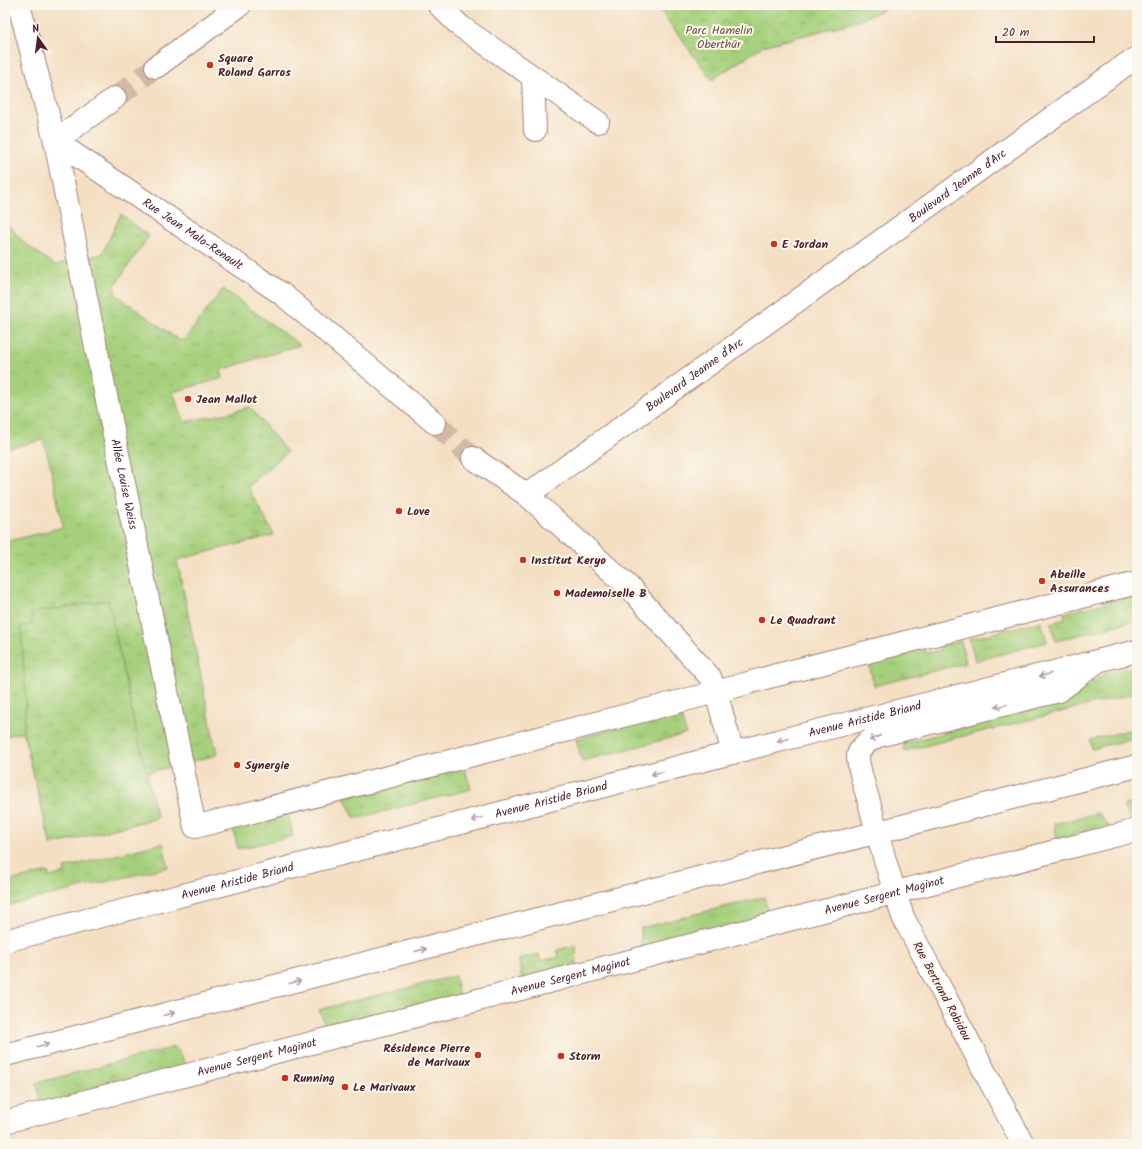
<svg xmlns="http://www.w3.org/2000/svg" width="1142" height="1149" font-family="Kalam,sans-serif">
  <defs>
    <pattern id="grass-tufts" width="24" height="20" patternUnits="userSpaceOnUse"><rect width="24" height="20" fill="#a6d07c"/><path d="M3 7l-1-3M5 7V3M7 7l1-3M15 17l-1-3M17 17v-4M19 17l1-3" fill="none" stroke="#90b26b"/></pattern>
    <pattern id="park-crowns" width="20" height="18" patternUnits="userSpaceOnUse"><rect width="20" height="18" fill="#a6d07c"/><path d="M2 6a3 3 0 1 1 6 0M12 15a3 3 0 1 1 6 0" fill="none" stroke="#90b26b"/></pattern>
  </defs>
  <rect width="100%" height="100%" fill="#fbf7ec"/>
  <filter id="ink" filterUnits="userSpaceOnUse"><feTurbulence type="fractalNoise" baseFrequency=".025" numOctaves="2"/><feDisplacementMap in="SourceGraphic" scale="8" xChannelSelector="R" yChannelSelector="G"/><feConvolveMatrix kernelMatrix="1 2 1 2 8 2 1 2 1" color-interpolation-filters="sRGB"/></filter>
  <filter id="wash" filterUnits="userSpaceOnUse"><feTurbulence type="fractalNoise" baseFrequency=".012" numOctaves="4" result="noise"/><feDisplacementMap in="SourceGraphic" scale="16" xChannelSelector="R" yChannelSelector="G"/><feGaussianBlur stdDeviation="0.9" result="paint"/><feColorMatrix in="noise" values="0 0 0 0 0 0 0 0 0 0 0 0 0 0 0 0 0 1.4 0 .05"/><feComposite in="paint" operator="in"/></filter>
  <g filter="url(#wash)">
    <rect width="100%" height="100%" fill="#f4dfc3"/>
    <!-- grass -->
    <path fill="url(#grass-tufts)" stroke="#787854" d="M 121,214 L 149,236 L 113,288 L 116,290 L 114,293 L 180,341 L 185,339 L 223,289 L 300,345 L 221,370 L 223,378 L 173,392 L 184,422 L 229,413 L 250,407 L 287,452 L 248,487 L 274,535 L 177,560 L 217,755 L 146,773 L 157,818 L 51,845 L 23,732 L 5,736 L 5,542 L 63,527 L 49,460 L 43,440 L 5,449 L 5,221 L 24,243 L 55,265 L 102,254 Z
      M 1137,595 L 1137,620 L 1056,641 L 1051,623 L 1065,619 L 1064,613 Z
      M 1041,621 L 1047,642 L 975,661 L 969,639 Z
      M 961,641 L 966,663 L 874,686 L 869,664 L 925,649 L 926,653 L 940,650 L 940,646 Z
      M 1130,668 L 1133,685 L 1137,684 L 1137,693 L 904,751 L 904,743 L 1071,700 L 1104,674 Z
      M 680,712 L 686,734 L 582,761 L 576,739 Z
      M 1137,728 L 1137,737 L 1092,749 L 1090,740 Z
      M 464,767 L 471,789 L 355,819 L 344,797 L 369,790 L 371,794 L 388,791 L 386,785 Z
      M 1137,802 L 1137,825 L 1133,826 L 1123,806 Z
      M 288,811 L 293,836 L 238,849 L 232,825 L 247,821 L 248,825 L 263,822 L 262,817 Z
      M 1098,813 L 1113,831 L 1096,836 L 1094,829 L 1072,834 L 1074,842 L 1059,846 L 1054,824 Z
      M 163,843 L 168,867 L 5,906 L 5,882 L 48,872 L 49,877 L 65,873 L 64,868 Z
      M 764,897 L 770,920 L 641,952 L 641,928 Z
      M 576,945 L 577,970 L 522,984 L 519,959 L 539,954 L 540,961 L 559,957 L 557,950 Z
      M 455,976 L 459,999 L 328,1033 L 319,1010 Z
      M 175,1047 L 189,1069 L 42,1106 L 36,1083 Z"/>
    <!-- park -->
    <path fill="url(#park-crowns)" stroke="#787854" d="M 656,5 L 894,5 L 855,22 L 763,46 L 712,80 Z
      M 108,600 L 134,721 L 157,818 L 51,845 L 23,731 L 26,704 L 21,626 L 32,624 L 31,613 Z"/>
  </g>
  <g filter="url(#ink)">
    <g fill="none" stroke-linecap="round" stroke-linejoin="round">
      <!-- street-tunnel -->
      <path stroke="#d2b9a5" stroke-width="22" stroke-dasharray="22 11" stroke-linecap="butt" d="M 115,98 L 156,67
        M 435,423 L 473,458"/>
      <defs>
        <g id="street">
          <path id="s1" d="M 19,5 L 55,141 L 282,294 L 435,423"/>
          <path d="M 439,5 L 460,26 L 598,122"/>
          <path d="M 156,67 L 240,5"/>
          <path d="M 533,77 L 535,130"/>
          <path id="s2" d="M 115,98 L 55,141 L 97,352 L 195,827 L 716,692 L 773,676 L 1137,583"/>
          <path d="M 473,458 L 527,495"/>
          <path id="s3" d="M 733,753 L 716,692 L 710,677 L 629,587 L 527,495 L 1128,63 L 1137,58"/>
          <path id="s4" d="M 5,1122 L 1137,830"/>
          <path d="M 1023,1144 L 903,917 C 890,879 879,841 869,802 C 866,791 858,768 858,757 C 858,747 870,740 878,736 L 1059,691 L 1098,661"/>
        </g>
        <g id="primary">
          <path id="s5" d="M 5,941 L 809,733 L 1137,651"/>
          <path d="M 5,1055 L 1137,766"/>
        </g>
      </defs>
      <!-- street casing -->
      <use href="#street" stroke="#9f7f77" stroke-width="24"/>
      <!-- primary casing -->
      <use href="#primary" stroke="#9f7f77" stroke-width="24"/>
      <!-- street -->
      <use href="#street" stroke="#fff" stroke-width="22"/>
      <!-- primary -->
      <use href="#primary" stroke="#fff" stroke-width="22"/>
    </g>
    <!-- one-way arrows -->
    <defs><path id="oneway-shaft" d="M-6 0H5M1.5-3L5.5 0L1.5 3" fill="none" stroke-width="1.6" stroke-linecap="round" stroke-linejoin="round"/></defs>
    <g stroke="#ae9aa0">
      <use href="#oneway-shaft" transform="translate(1045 675) rotate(166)"/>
      <use href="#oneway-shaft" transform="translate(1001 706) rotate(166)"/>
      <use href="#oneway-shaft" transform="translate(875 738) rotate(155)"/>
      <use href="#oneway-shaft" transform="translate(783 740) rotate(166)"/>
      <use href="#oneway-shaft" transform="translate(657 773) rotate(165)"/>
      <use href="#oneway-shaft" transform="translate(477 819) rotate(166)"/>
      <use href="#oneway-shaft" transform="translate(421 950) rotate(-14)"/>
      <use href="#oneway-shaft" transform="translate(295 982) rotate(-14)"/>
      <use href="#oneway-shaft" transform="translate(169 1014) rotate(-14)"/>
      <use href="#oneway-shaft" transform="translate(43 1045) rotate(-14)"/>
    </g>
  </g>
  <!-- markers -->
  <g fill="#c8321e" stroke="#fbf7ec" stroke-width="1.5">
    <circle cx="210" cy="65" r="4"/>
    <circle cx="774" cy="244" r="4"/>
    <circle cx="188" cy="399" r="4"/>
    <circle cx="399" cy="511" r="4"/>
    <circle cx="523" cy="560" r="4"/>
    <circle cx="1042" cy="581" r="4"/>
    <circle cx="557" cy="593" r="4"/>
    <circle cx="762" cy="620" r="4"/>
    <circle cx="237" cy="765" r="4"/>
    <circle cx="478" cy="1055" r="4"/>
    <circle cx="561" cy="1056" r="4"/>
    <circle cx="285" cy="1078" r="4"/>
    <circle cx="345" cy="1087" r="4"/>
  </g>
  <g text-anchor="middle" stroke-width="4" stroke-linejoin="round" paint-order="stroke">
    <!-- park labels -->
    <g font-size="12" fill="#665443" stroke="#fbf7ec">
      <text x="719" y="34">Parc Hamelin<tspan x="719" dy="14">Oberthür</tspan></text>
    </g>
    <!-- poi labels -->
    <g font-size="12" font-weight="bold" fill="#4a1f2b" stroke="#fbf7ec" text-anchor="start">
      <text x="218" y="62">Square<tspan x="218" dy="14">Roland Garros</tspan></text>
      <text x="782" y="248">E Jordan</text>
      <text x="196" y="403">Jean Mallot</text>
      <text x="407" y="515">Love</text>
      <text x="531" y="564">Institut Keryo</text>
      <text x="1050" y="578">Abeille<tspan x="1050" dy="14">Assurances</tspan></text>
      <text x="565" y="597">Mademoiselle B</text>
      <text x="770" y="624">Le Quadrant</text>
      <text x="245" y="769">Synergie</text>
      <text x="470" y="1052" text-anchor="end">Résidence Pierre<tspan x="470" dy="14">de Marivaux</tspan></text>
      <text x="569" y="1060">Storm</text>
      <text x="293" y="1082">Running</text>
      <text x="353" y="1091">Le Marivaux</text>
    </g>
    <!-- street labels -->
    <g font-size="12" fill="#4a1f2b" stroke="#fbf7ec">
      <text dy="4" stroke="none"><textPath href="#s3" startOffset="868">Boulevard Jeanne d'Arc</textPath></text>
      <text dy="4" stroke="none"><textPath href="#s1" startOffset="307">Rue Jean Malo-Renault</textPath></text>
      <text dy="4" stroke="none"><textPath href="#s3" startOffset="544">Boulevard Jeanne d'Arc</textPath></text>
      <text dy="4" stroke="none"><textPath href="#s2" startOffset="424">Allée Louise Weiss</textPath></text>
      <text dy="4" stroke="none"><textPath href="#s5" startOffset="888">Avenue Aristide Briand</textPath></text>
      <text dy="4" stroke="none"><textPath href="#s5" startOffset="564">Avenue Aristide Briand</textPath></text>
      <text dy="4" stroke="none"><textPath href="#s5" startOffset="240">Avenue Aristide Briand</textPath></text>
      <text dy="4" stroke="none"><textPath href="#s4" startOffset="908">Avenue Sergent Maginot</textPath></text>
      <text dy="4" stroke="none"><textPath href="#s4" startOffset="584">Avenue Sergent Maginot</textPath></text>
      <text transform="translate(942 991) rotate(62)" y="4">Rue Bertrand Robidou</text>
      <text dy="4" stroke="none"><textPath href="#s4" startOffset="260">Avenue Sergent Maginot</textPath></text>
    </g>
  </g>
  <!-- margin -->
  <rect width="1142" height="1149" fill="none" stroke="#fbf7ec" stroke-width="20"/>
  <!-- north arrow -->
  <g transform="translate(38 38) rotate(346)" stroke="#fbf7ec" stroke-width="3" paint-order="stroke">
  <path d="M0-3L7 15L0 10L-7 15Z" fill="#4a1f2b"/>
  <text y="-6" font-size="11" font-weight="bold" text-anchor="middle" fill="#4a1f2b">N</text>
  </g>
  <!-- scale -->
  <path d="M996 36v6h98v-6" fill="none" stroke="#4a1f2b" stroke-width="2"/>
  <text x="1002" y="36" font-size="12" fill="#4a1f2b" stroke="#fbf7ec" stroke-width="3" paint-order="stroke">20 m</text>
</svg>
